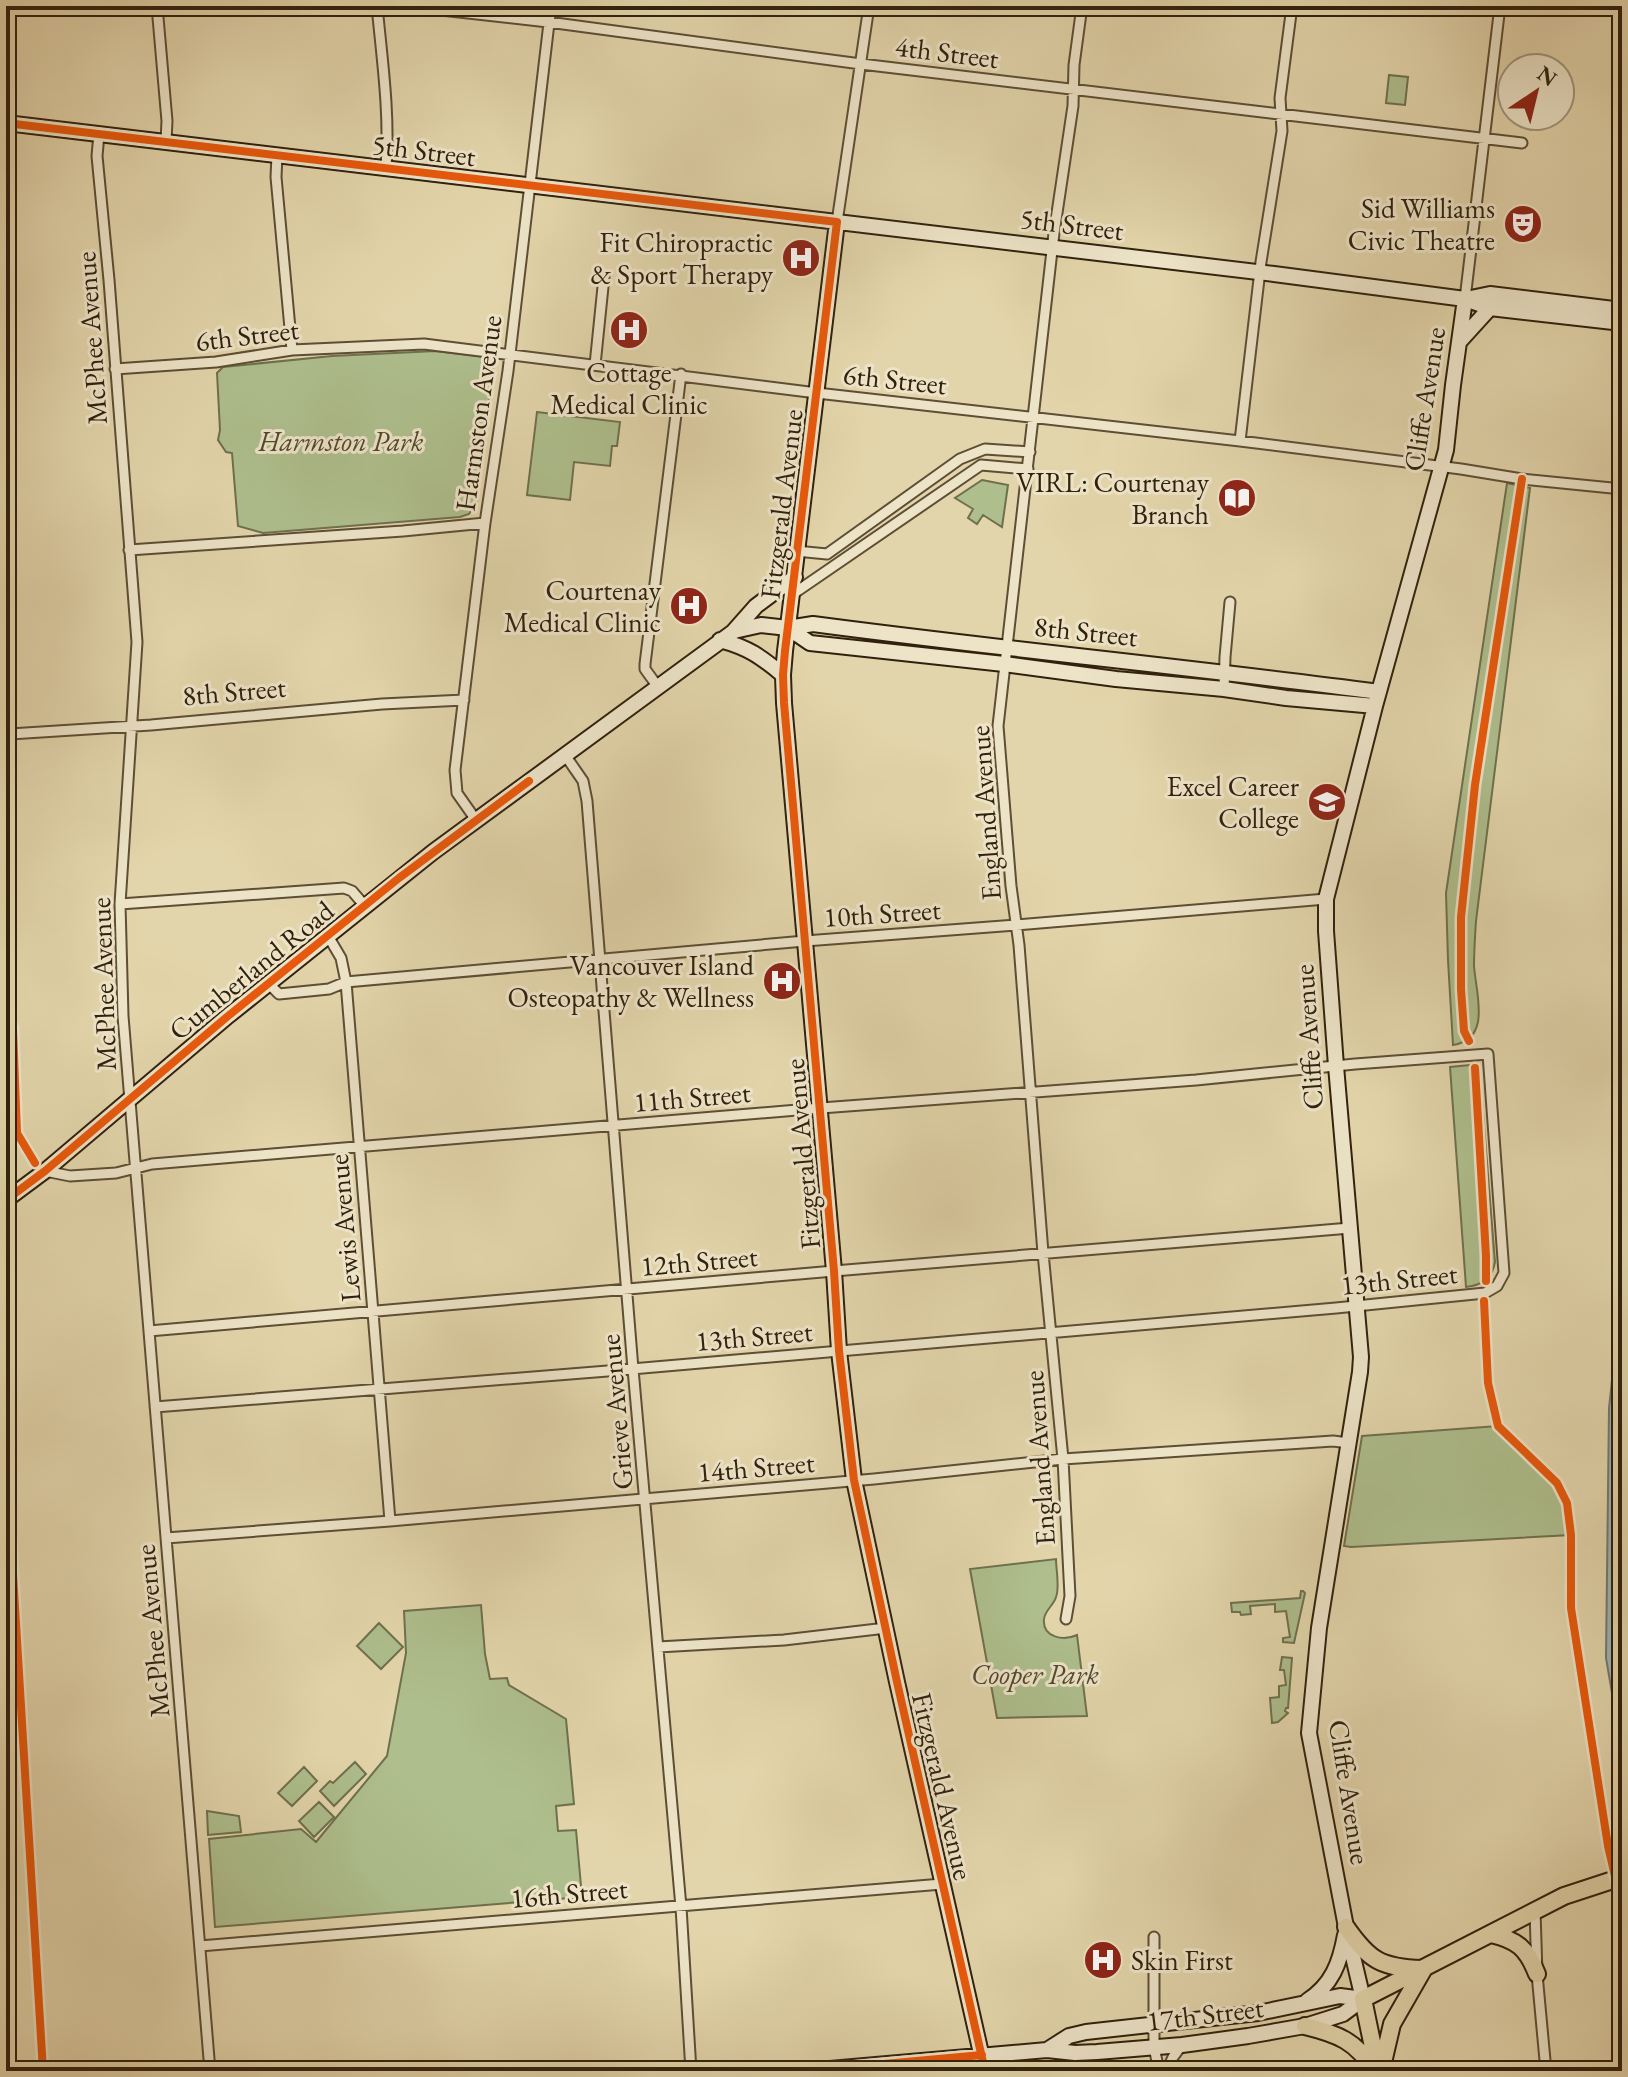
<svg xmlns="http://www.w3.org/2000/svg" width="1628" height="2077" font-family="'EB Garamond',serif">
  <rect width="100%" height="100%" fill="#e3d5ab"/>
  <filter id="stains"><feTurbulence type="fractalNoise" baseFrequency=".0025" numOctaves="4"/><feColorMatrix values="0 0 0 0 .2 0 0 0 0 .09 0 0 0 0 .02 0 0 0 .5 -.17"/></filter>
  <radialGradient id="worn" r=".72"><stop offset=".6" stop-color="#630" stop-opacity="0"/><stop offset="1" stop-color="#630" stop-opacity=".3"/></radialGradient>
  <!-- green -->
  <path fill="#aebe8d" stroke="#6f704e" stroke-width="2" d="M 1389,75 L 1408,77 L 1405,105 L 1386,103 Z
    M 436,351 L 485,357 L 493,365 L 477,502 L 469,514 L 460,517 L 263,533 L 238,526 L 232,453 L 226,452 L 218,440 L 220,430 L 217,373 L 223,367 L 332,356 Z
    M 537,412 L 620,422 L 617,446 L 612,446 L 610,466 L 574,462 L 570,500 L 527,495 Z
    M 982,480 L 1008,485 L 1002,527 L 983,515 L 977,524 L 968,518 L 973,509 L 955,498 Z
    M 1507,483 L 1530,488 L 1476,921 C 1475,936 1474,951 1474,966 C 1476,994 1492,1039 1453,1045 L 1448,960 L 1446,893 Z
    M 1470,1065 L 1475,1068 L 1480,1075 L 1495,1262 C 1492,1279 1482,1285 1466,1287 L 1450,1067 Z
    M 1498,1426 L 1557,1483 L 1567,1503 L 1571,1535 L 1351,1547 L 1344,1546 L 1362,1436 Z
    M 1056,1559 C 1056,1570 1060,1587 1056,1597 C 1054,1605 1045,1610 1044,1619 C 1042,1638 1064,1641 1077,1635 L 1087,1716 L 997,1718 L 970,1569 Z
    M 1301,1591 L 1303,1591 L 1305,1593 L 1294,1643 L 1283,1642 L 1283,1638 L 1290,1637 L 1286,1611 L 1275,1612 L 1275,1604 L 1250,1606 L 1251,1614 L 1241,1615 L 1240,1612 L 1232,1612 L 1231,1603 L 1300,1598 Z
    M 481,1605 L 485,1654 L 490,1679 L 507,1678 L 509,1685 L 566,1719 L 574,1804 L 556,1806 L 558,1831 L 576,1830 L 582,1897 L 215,1927 L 209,1839 L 301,1829 L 316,1842 L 387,1756 L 406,1653 L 404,1611 Z
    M 379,1623 L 403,1647 L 381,1669 L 357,1646 Z
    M 1282,1657 L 1292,1658 L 1288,1708 L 1286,1708 L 1285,1711 L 1288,1713 L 1278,1722 L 1272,1723 L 1270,1698 L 1279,1697 L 1279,1686 L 1286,1685 L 1284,1670 L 1280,1670 Z
    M 355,1762 L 366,1774 L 334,1806 L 320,1791 L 330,1781 L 333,1783 Z
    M 304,1767 L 317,1781 L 292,1806 L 278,1793 Z
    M 319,1802 L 334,1817 L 314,1837 L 299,1821 Z
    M 207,1811 L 239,1816 L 241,1832 L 208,1835 Z"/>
  <!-- water -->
  <path fill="#9cb5b6" stroke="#717a73" stroke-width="2" d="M 1622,1327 L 1622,1752 L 1606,1658 L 1609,1408 L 1615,1352 Z"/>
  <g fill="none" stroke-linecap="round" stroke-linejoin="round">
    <!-- shore -->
    <path stroke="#666b62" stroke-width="2" d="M 1622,1361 L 1617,1409 L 1614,1657 L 1622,1705"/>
    <defs>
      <path id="street" d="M 157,6 L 167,121 L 166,141
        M 377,6 C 382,59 390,114 386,168
        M 405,6 L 548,22 L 861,64 L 1522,143
        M 99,134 L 97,156 L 109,280 L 137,642 L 120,904 L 123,1016 L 210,2071
        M 277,155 L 276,177 L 292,350
        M 837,222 L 869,6
        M 1465,299 L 1500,6
        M 595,365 L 604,277
        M 115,369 L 216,362 L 292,350 L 424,344 L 817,393 L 1240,441 L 1461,469 L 1522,479 L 1622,489
        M 1240,441 L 1261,262 L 1282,131 L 1280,98 L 1292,6
        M 129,550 L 403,531 L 485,523
        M 796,551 L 827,554 L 960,459 L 985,449 L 1030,452
        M 793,594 L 981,465 L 1028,469
        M 658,687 L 645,669 L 645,664 L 681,374
        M 1224,689 L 1225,657 L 1230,602
        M 10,734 L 151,725 L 382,704 L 464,700
        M 565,755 L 583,781 L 587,801 L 633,1369 L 681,1907 L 691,2071
        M 476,820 L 457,793 L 455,770 L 485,523 L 508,371 L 551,6
        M 120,904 L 344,888 L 352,891 L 365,906
        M 328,936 L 341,958 L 346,982 L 390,1521
        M 269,984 L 279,994 L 329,989 L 346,982 L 805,941 L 1016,925 L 1326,899
        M 45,1171 L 70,1176 L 116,1173 L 152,1164 L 821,1108 L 1196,1080 L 1355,1064 L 1488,1054 L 1504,1273 L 1497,1286 L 1485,1293 L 1336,1308 L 620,1370 L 155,1407
        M 149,1331 L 834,1271 L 1350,1228
        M 166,1538 L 390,1521 L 874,1479 L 1063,1459 L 1333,1441 L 1349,1443
        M 1066,1619 L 1070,1596 L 1063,1459 L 1043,1253 L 1019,945 L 1011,886 L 998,726 L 1054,233 L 1073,106 L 1074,65 L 1082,6
        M 658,1647 L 784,1640 L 886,1628
        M 1535,1911 L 1537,1974 L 1546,2071
        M 1154,1937 L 1154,2047 L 1159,2071
        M 200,1946 L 942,1884
        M 1167,2071 L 1173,2057 L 1182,2045"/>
      <path id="secondary" d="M 6,123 L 1274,274 L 1465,299 L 1490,308 L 1622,323
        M 837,222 L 785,651 L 783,675 L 784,703 L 834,1271 L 839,1351 L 854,1480 L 897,1682 L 985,2071
        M 1466,299 L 1490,294 L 1622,310
        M 1460,341 L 1490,308
        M 788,628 L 810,643 L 1004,664 L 1116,679 L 1224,689 L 1286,698 L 1375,706
        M 734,631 L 761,625 L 788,628 L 813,624 C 1001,649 1190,667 1379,692
        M 720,640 C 749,648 760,656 783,675
        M 6,1200 L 45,1171 L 228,1016 L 433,852 L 733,632 L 756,606 L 795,577
        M 1363,1999 L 1346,1927 L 1309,1733 L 1319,1628 L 1360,1372 L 1361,1357 L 1336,1066 L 1326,931 L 1326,899 L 1375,706 L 1446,450 L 1453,385 L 1465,299
        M 1307,2001 C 1332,1985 1340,1963 1345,1935
        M 1047,2050 L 1069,2036 L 1086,2032 L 1258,2013 L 1340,1996 L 1363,1999
        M 807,2071 L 1047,2050 L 1075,2053 L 1097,2052 L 1182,2045 L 1248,2036 L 1305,2026 L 1343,2014 L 1363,1999"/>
      <path id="primary" d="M 1346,1927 C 1369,1960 1381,1968 1422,1969
        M 1491,1934 C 1517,1940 1527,1948 1537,1974
        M 1305,2026 C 1338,2034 1356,2041 1375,2071
        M 1378,2071 L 1363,1999 L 1564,1896 L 1622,1877
        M 1381,2071 L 1392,2024 L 1423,1970"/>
    </defs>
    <!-- street casing -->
    <use href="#street" stroke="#5d4e35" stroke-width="13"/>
    <!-- secondary casing -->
    <use href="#secondary" stroke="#30210e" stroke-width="18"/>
    <!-- primary casing -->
    <use href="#primary" stroke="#30210e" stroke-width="20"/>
    <!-- street -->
    <use href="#street" stroke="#ede4c8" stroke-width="9"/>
    <!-- secondary -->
    <use href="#secondary" stroke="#ede4c8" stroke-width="14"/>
    <!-- primary -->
    <use href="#primary" stroke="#e3d5ab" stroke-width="16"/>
    <defs>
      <path id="cycleway" d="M 6,123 L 837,222 L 785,651 L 783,675 L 784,703 L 834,1271 L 839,1351 L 854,1480 L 897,1682 L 985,2071
        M 6,1008 L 13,1029 L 17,1133 L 35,1163
        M 1469,1041 L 1464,1031 L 1461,989 L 1461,917 L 1475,785 L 1522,479
        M 1475,1068 L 1486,1256 L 1486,1281
        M 6,1200 L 45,1171 L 228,1016 L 399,878 L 529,781
        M 1484,1301 L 1488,1383 L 1498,1426 L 1557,1483 L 1567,1503 L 1571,1535 L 1571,1608 L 1608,1846 L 1622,1906
        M 6,1458 L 43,2071
        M 807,2071 L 982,2055"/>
    </defs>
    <!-- cycleway casing -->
    <use href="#cycleway" stroke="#ede4c8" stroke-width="13"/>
    <!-- cycleway -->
    <use href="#cycleway" stroke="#e8590c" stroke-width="8"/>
  </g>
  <!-- icons -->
  <defs>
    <symbol id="theatre-disc" viewBox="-11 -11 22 22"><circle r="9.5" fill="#8f2418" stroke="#ede4c8"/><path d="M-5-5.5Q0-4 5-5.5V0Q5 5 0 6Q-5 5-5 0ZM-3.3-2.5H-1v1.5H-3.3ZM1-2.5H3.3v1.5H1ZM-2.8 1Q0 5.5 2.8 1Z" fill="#fff"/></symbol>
    <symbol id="hospital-disc" viewBox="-11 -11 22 22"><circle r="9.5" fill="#8f2418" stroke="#ede4c8"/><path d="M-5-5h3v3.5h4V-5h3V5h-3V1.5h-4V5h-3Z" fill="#fff"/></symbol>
    <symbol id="library-disc" viewBox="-11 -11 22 22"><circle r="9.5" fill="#8f2418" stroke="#ede4c8"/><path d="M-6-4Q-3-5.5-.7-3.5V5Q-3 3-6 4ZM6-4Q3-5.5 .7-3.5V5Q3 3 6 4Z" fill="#fff"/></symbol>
    <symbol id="university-disc" viewBox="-11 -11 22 22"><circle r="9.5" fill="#8f2418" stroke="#ede4c8"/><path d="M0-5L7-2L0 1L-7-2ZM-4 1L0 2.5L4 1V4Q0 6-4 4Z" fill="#fff"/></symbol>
  </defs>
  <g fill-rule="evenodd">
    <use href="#theatre-disc" x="1501" y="202" width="44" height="44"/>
    <use href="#hospital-disc" x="779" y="236" width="44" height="44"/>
    <use href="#hospital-disc" x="607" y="308" width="44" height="44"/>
    <use href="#library-disc" x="1215" y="476" width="44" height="44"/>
    <use href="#hospital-disc" x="667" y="584" width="44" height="44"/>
    <use href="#university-disc" x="1305" y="780" width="44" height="44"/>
    <use href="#hospital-disc" x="760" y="959" width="44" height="44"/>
    <use href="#hospital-disc" x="1081" y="1938" width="44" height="44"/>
  </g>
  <g text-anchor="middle" stroke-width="6" stroke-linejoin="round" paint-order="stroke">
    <!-- street labels -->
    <g font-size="28" fill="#30210e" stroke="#ede4c8">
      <text transform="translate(947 52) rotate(7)" y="10">4th Street</text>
      <text transform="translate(424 150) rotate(7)" y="10">5th Street</text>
      <text transform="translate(1072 224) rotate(7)" y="10">5th Street</text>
      <text transform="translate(247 335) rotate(-7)" y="10">6th Street</text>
      <text transform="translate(91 338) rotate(-94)" y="10">McPhee Avenue</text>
      <text transform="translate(895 379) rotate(6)" y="10">6th Street</text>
      <text transform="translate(1424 399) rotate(-81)" y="10">Cliffe Avenue</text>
      <text transform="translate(478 413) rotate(-82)" y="10">Harmston Avenue</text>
      <text transform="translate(781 504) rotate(-83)" y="10">Fitzgerald Avenue</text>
      <text transform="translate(1086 631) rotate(6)" y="10">8th Street</text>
      <text transform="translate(234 691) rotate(-5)" y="10">8th Street</text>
      <text transform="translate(985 813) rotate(-94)" y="10">England Avenue</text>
      <text transform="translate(882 913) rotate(-4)" y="10">10th Street</text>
      <text transform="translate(251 970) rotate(-39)" y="10">Cumberland Road</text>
      <text transform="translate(103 984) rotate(-92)" y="10">McPhee Avenue</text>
      <text transform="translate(1308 1037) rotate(-94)" y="10">Cliffe Avenue</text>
      <text transform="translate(692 1097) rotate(-5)" y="10">11th Street</text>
      <text transform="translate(802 1154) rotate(-95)" y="10">Fitzgerald Avenue</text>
      <text transform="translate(344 1228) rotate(-95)" y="10">Lewis Avenue</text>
      <text transform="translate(699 1261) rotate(-5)" y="10">12th Street</text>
      <text transform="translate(1399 1279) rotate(-6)" y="10">13th Street</text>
      <text transform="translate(754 1336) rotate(-5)" y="10">13th Street</text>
      <text transform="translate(616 1412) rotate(-95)" y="10">Grieve Avenue</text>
      <text transform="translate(1039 1458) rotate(-94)" y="10">England Avenue</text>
      <text transform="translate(756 1467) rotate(-5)" y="10">14th Street</text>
      <text transform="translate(152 1631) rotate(-95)" y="10">McPhee Avenue</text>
      <text transform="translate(943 1786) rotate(77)" y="10">Fitzgerald Avenue</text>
      <text transform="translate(1350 1792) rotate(81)" y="10">Cliffe Avenue</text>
      <text transform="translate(569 1893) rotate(-5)" y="10">16th Street</text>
      <text transform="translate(1205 2014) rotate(-7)" y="10">17th Street</text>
    </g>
    <!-- poi labels -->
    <g font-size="28" fill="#30210e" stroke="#ede4c8" text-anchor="end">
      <text x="1495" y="218">Sid Williams<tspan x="1495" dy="32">Civic Theatre</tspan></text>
      <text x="773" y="252">Fit Chiropractic<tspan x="773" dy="32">&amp; Sport Therapy</tspan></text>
      <text x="629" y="382" text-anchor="middle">Cottage<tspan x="629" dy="32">Medical Clinic</tspan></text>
      <text x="1209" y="492">VIRL: Courtenay<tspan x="1209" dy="32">Branch</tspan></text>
      <text x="661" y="600">Courtenay<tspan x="661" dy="32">Medical Clinic</tspan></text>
      <text x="1299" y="796">Excel Career<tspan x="1299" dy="32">College</tspan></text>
      <text x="754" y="975">Vancouver Island<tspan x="754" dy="32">Osteopathy &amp; Wellness</tspan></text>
      <text x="1131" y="1970" text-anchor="start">Skin First</text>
    </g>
    <!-- park labels -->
    <g font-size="28" font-style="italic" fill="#50482e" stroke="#ede4c8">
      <text x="341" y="451">Harmston Park</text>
      <text x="1035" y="1684">Cooper Park</text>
    </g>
  </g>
  <!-- margin -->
  <rect width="1628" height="2077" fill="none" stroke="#e3d5ab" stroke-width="32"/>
  <rect x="8" y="8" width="1612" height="2061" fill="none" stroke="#30210e" stroke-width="4"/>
  <rect x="16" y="16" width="1596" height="2045" fill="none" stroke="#30210e" stroke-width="2"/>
  <!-- north arrow -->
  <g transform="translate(1536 92) rotate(35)"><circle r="38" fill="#ede4c8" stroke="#a1967e" stroke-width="2"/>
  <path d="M0-6L14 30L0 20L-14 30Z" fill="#8f2418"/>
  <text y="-12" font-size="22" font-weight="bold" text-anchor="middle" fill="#30210e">N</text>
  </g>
  <rect width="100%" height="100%" filter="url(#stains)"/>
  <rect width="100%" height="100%" fill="url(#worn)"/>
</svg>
